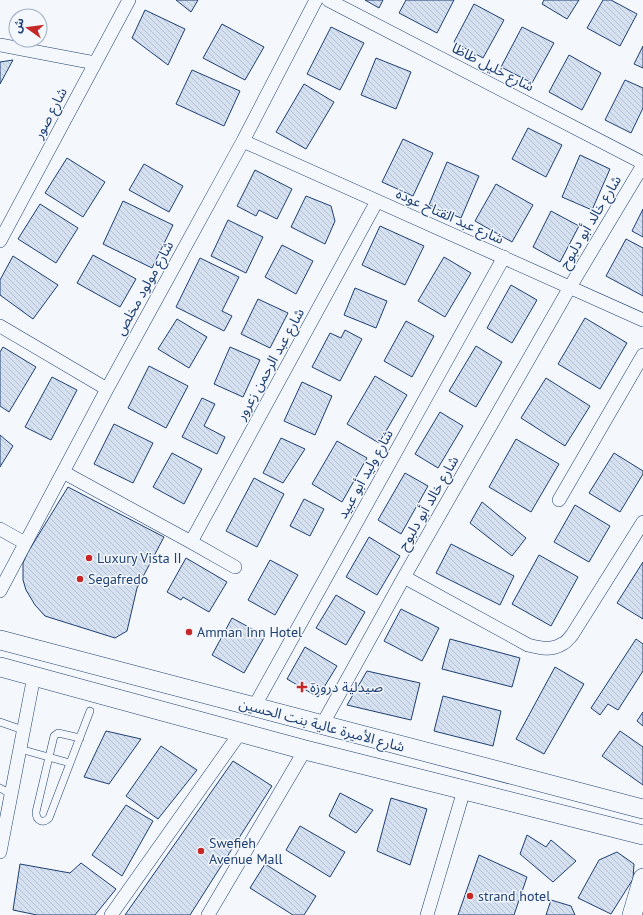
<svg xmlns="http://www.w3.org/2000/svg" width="643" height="915" font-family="'PT Sans','Noto Sans Arabic',sans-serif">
  <defs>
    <pattern id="building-back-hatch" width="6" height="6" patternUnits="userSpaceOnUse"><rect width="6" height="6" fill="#d5e0f0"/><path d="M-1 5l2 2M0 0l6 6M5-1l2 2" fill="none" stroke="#b6c1d1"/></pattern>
  </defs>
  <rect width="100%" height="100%" fill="#f4f7fb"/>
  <!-- building -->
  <path fill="url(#building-back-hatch)" stroke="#1d3f73" d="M 176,0 L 198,0 L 191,12 Z
    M 365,0 L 383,0 L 379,8 Z
    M 406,0 L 454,0 L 437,33 L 399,13 Z
    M 544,0 L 579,0 L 567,19 L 542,4 Z
    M 603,0 L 611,0 L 637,14 L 620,46 L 587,28 Z
    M 474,4 L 504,20 L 483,58 L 454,42 Z
    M 145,10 L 185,29 L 168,65 L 132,38 Z
    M 222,24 L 264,47 L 245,80 L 203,58 Z
    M 331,27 L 364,43 L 340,90 L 307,74 Z
    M 522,27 L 554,43 L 532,83 L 501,67 Z
    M 643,46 L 643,68 L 634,64 Z
    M 569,55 L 601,73 L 582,110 L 549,92 Z
    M 376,58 L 411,72 L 396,109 L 361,95 Z
    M 13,60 L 0,84 L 0,62 Z
    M 192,70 L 240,91 L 224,126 L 176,104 Z
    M 625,80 L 643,88 L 643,108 L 631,133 L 605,120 Z
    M 304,84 L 334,102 L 306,149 L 276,132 Z
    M 528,128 L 562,145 L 546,177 L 512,159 Z
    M 403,139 L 433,153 L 413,196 L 382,182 Z
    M 580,155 L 610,169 L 592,210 L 562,197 Z
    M 67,158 L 105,182 L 83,217 L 45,193 Z
    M 447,162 L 479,176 L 461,218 L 429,205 Z
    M 144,164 L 183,186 L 169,212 L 129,190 Z
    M 255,170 L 292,189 L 277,219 L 259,210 L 256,216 L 237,206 Z
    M 496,184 L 533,205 L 512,242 L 475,221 Z
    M 306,196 L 331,206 L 335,221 L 325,244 L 291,227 Z
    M 123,201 L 173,225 L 152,268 L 103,244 Z
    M 40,204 L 78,228 L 56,263 L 18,239 Z
    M 643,209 L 643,237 L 632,231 Z
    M 551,211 L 579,226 L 560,262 L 533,247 Z
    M 228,220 L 263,237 L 246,273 L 211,256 Z
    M 380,226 L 424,246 L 405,285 L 362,265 Z
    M 626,239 L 643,248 L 643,296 L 606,276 Z
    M 282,245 L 313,261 L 296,294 L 265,277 Z
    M 93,255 L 136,279 L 120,307 L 77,283 Z
    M 13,256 L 58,285 L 33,319 L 0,295 L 0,280 Z
    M 444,257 L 471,273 L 445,317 L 418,301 Z
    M 200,258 L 239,277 L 222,311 L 232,316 L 224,331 L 176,307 Z
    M 511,285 L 537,300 L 512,343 L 487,328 Z
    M 355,288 L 387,301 L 376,328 L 344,315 Z
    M 258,299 L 288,313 L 270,348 L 241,334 Z
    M 585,318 L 627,343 L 600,389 L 558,364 Z
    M 177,319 L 207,337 L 189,368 L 158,349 Z
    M 406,321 L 434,336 L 412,377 L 384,361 Z
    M 345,330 L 362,339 L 340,381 L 312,367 L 330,333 L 341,338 Z
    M 476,346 L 502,362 L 476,407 L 449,391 Z
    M 3,347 L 36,367 L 9,412 L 0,406 L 0,352 Z
    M 230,347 L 260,360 L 243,397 L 214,384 Z
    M 149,366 L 188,386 L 166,428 L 128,408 Z
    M 375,376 L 407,395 L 379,443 L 347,424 Z
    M 52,377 L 77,390 L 51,440 L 25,427 Z
    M 546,378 L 590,406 L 565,446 L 521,418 Z
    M 302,382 L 332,396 L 315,435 L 284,421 Z
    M 202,398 L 215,404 L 204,426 L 225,437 L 217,454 L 182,437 Z
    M 440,412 L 463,426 L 438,468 L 415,454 Z
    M 114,424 L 153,443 L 133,483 L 94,464 Z
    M 0,435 L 13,446 L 0,467 Z
    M 281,438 L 305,449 L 283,483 L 263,473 Z
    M 516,439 L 559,464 L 531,512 L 489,487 Z
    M 337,441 L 367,458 L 342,502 L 312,484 Z
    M 172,453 L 202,469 L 184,504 L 153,487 Z
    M 614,453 L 643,471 L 643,474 L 620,512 L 589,493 Z
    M 405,473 L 428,486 L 401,534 L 378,520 Z
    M 254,478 L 284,494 L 257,547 L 226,531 Z
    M 68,487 L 164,537 L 137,588 L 127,631 L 115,638 L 45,616 L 35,605 L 26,590 L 23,580 L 23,563 L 28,552 Z
    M 304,499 L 324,509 L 310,536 L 290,526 Z
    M 482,502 L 526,538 L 512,556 L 470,523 Z
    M 575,505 L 610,526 L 589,562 L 554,542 Z
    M 369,537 L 400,556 L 377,595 L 346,577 Z
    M 451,544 L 514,576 L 500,605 L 436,573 Z
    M 539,555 L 578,577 L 551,626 L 512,604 Z
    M 186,558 L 227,582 L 209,612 L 183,597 L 181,600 L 167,592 Z
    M 270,560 L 298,575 L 275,615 L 248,600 Z
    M 643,562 L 643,619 L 617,603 Z
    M 336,595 L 365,612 L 346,645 L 316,628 Z
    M 401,609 L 439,628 L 422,661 L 384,641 Z
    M 232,618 L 265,636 L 244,673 L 212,655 Z
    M 450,639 L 520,658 L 512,687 L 442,669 Z
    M 636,639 L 643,644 L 643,671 L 618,710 L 608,704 L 600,715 L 591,708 Z
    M 305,647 L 337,666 L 318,697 L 287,679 Z
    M 555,667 L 584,684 L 544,754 L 516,739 Z
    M 367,671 L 420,683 L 411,720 L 347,705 Z
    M 443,696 L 501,711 L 493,746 L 434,731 Z
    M 643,712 L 643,726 L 637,721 Z
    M 106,731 L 141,739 L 109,784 L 84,777 Z
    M 620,731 L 643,747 L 643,785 L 602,756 Z
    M 161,746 L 197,770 L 158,819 L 126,796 Z
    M 233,761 L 272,786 L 190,915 L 125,915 Z
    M 340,793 L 373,810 L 356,833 L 329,816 Z
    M 391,798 L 427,809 L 410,865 L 377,851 Z
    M 126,805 L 153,821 L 122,876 L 92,855 Z
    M 300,826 L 345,852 L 330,877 L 286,850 Z
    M 527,835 L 546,847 L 551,840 L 576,861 L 553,882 L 520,854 Z
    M 617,852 L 634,864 L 633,879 L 611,914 L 578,898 L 599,860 Z
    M 479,855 L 527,877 L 514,915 L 458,915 Z
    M 81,863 L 116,889 L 95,915 L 37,915 L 13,910 L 20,864 L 70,873 Z
    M 265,864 L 316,896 L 304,915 L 293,915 L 250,888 Z
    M 551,900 L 571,906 L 575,915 L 546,915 Z"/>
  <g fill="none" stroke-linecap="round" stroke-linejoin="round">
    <defs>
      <path id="lane" d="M 0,722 L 23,730
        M 80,738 L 58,733 L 54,736 L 36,812 C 36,821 43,824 49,818 L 90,711
        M 20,749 L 70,763
        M 0,788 L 11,794"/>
      <path id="street" d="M 328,0 L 643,163
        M 0,45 L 95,63
        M 243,141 L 643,320
        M 0,241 L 129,0
        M 0,326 L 107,389
        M 63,472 L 191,542 L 235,567
        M 559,500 L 643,355
        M 0,529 L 25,543
        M 191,542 L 377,201
        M 404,577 L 528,645 C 540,648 551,651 562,644 C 566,643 569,638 572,635 L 643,522
        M 0,591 L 107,389 L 243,141 L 316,0
        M 254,707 L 504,257
        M 322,725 L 404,577 L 570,287 L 643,165
        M 0,852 L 34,676
        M 111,915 L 240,733
        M 208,915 L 305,750
        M 427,915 L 464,790"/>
      <path id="secondary" d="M 0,640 L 643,809
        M 0,667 L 305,750 L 643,835
        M 632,915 L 643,878"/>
    </defs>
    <!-- lane casing -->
    <use href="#lane" stroke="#1d3f73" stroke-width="8"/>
    <!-- street casing -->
    <use href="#street" stroke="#1d3f73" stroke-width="14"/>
    <!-- secondary casing -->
    <use href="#secondary" stroke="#1d3f73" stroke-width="20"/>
    <!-- lane -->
    <use href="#lane" stroke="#f4f7fb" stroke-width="7"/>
    <!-- street -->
    <use href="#street" stroke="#f4f7fb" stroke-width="13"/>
    <!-- secondary -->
    <use href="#secondary" stroke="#f4f7fb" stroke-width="19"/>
  </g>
  <!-- markers -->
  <g fill="#c62828" stroke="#f4f7fb" stroke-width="1.5">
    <circle cx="89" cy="558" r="4"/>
    <circle cx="80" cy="579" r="4"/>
    <circle cx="189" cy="632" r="4"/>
    <path d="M300 681h4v4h4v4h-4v4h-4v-4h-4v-4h4z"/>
    <circle cx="201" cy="851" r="4"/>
    <circle cx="470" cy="896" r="4"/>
  </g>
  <g text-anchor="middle" stroke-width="3" stroke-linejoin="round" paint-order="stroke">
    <!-- street labels -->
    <g font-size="14" fill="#1d3f73" stroke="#f4f7fb">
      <text transform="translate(493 67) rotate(27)" y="5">شارع خليل ظاظا</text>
      <text transform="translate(50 113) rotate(-62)" y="5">شارع صور</text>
      <text transform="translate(450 216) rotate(24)" y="5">شارع عبد الفتاح عودة</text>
      <text transform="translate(590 222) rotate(-59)" y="5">شارع خالد أبو دلبوح</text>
      <text transform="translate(144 288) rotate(-61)" y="5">شارع مولود مخلص</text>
      <text transform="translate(270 364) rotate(-61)" y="5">شارع عبد الرحمن زعرور</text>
      <text transform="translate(365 474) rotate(-61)" y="5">شارع وليد أبو عبيد</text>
      <text transform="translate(428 503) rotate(-60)" y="5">شارع خالد أبو دلبوح</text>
      <text transform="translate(322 725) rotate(15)" y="5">شارع الأميرة عالية بنت الحسين</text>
    </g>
    <!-- poi labels -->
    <g font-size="14" fill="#1d3f73" stroke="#f4f7fb" text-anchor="start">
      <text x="97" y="563">Luxury Vista II</text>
      <text x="88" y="584">Segafredo</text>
      <text x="197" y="637">Amman Inn Hotel</text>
      <text x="310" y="692">صيدلية دروزة</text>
      <text x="209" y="848">Swefieh<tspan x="209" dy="16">Avenue Mall</tspan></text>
      <text x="478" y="901">strand hotel</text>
    </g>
  </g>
  <!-- north arrow -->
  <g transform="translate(28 28) rotate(284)"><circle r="19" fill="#f4f7fb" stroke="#9eadc5"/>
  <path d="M0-3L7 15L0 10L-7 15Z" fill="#c62828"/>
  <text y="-6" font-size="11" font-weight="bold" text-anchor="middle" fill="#1d3f73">ش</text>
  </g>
</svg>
